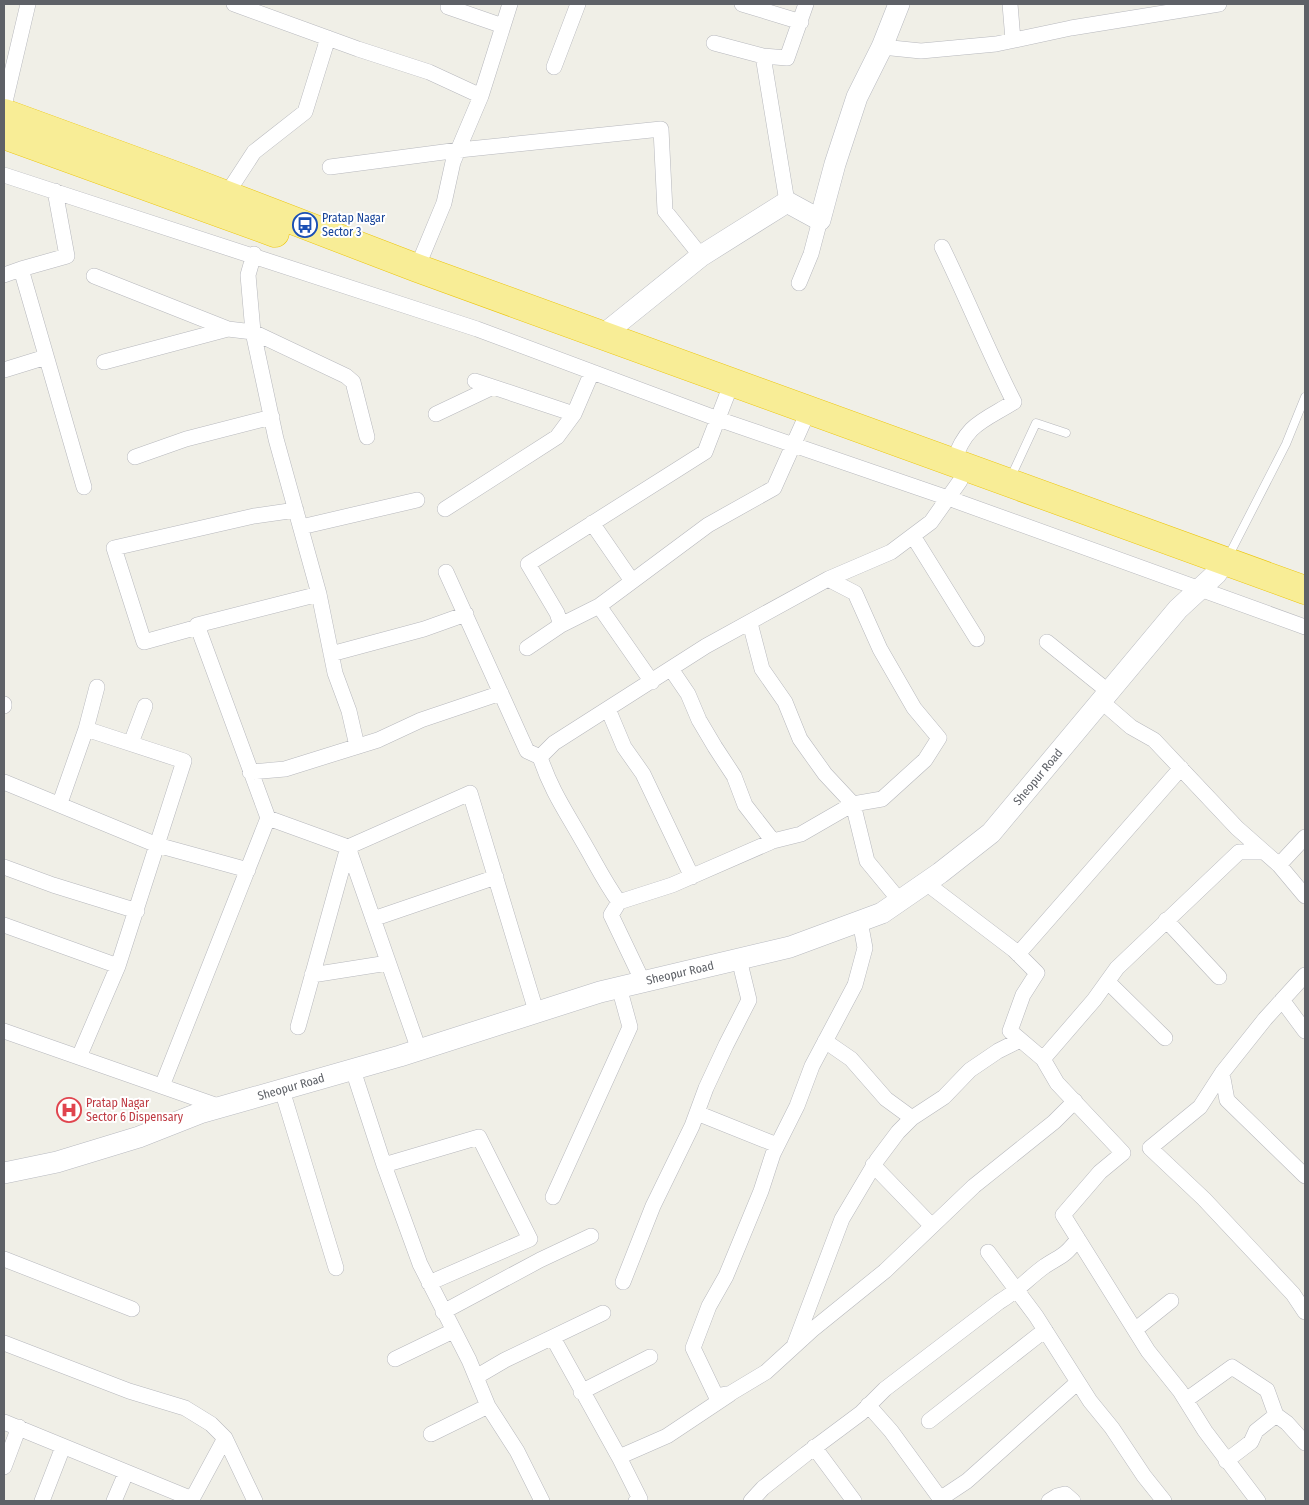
<svg xmlns="http://www.w3.org/2000/svg" width="1309" height="1505" font-family="'Fira Sans Condensed',sans-serif">
  <rect width="100%" height="100%" fill="#f0efe7"/>
  <g fill="none" stroke-linecap="round" stroke-linejoin="round">
    <defs>
      <path id="lane" d="M 1010,479 L 1036,423 L 1066,433
        M 1228,557 L 1286,444 L 1305,397"/>
      <path id="street" d="M 234,4 L 358,49 L 429,72 L 481,96
        M 742,4 L 801,22
        M 1010,4 L 1013,40
        M 448,7 L 503,26
        M 714,43 L 763,56
        M 882,47 L 921,51 L 996,44 L 1071,28 L 1219,4
        M 554,67 L 578,4
        M 4,106 L 28,4
        M 330,167 L 459,150 L 661,129 L 665,211 L 701,256
        M 4,175 L 477,329 L 718,419 L 948,498 L 1305,627
        M 55,191 L 67,256 L 21,269 L 84,487
        M 226,195 L 254,152 L 305,112 L 328,38
        M 787,202 L 763,56 L 787,58 L 806,4
        M 942,247 C 967,298 988,351 1014,402 C 981,422 966,424 953,463
        M 417,268 L 444,203 L 453,162 L 481,96 L 510,4
        M 4,275 L 21,269
        M 94,276 L 228,329
        M 799,283 L 811,254 L 820,220
        M 104,362 L 228,329 L 253,332 L 346,376 L 353,382 L 367,437
        M 4,370 L 46,357
        M 475,381 L 574,414
        M 436,414 L 493,387
        M 135,457 L 186,439 L 272,417
        M 445,509 L 557,437 L 574,414 L 592,372
        M 592,523 L 632,581
        M 301,527 L 417,500
        M 913,536 L 977,639
        M 446,572 L 527,751 L 540,757
        M 828,579 L 855,593 L 880,649 L 914,708 L 939,738 L 925,760 L 882,799 L 853,804 L 801,834 L 773,841 L 672,885 L 619,902 C 604,881 595,862 582,840 C 565,810 551,790 540,757 L 554,743 L 706,646 L 828,579 L 891,552 L 931,522 L 960,481
        M 319,594 L 335,673 L 349,711 L 357,746
        M 599,606 L 652,682
        M 750,623 L 762,669 L 785,702 L 800,739 L 825,774 L 853,804 L 867,861 L 900,901
        M 561,625 L 599,606 L 708,525 L 774,488 L 803,423
        M 198,627 L 144,642 L 114,548 L 254,516 L 296,510
        M 1047,642 L 1109,692
        M 527,648 L 561,625 L 557,613 L 528,564 L 705,452 L 727,395
        M 331,654 L 424,629 L 466,614
        M 671,669 L 688,694 L 699,720 L 715,747 L 734,776 L 745,805 L 773,841
        M 1101,701 L 1131,727 L 1154,740 L 1237,828 L 1279,865 L 1305,837
        M 4,704 L 4,706
        M 608,709 L 624,747 L 643,774 L 692,877
        M 86,729 L 97,687
        M 131,743 L 145,706
        M 250,772 L 285,769 L 378,740 L 421,720 L 501,693
        M 4,782 L 157,845 L 248,870
        M 60,803 L 86,729 L 184,761 L 118,966 L 79,1057
        M 268,818 L 348,847 L 298,1027
        M 1279,865 L 1305,896
        M 4,867 L 53,885 L 137,911
        M 926,883 L 1014,950 L 1037,973 L 1023,995 L 1010,1031 L 1043,1059 L 1094,1000 L 1117,968 L 1239,852 L 1262,852
        M 619,902 L 611,915 L 643,982
        M 373,919 L 496,877
        M 1166,920 L 1219,977
        M 860,921 L 865,948 L 855,985 L 812,1066 L 797,1106 L 773,1154 L 761,1191 L 726,1276 L 709,1306 L 693,1348 L 716,1396 L 731,1393 L 766,1372 L 812,1330 L 885,1271 L 974,1186 L 1054,1122 L 1075,1101
        M 4,925 L 118,966
        M 1018,954 L 1181,768
        M 312,975 L 388,963
        M 1305,975 L 1265,1019 L 1222,1073 L 1200,1107 L 1150,1148 L 1204,1199 L 1293,1294 L 1305,1312
        M 1108,982 L 1165,1038
        M 1282,1000 L 1305,1031
        M 4,1031 L 221,1107
        M 825,1041 L 851,1059 L 886,1099 L 912,1118
        M 419,1050 L 348,847 L 470,793 L 536,1011
        M 1043,1059 L 1057,1083 L 1123,1153 L 1100,1172 L 1063,1215 L 1148,1351 L 1180,1391 L 1205,1431 L 1258,1501
        M 353,1070 L 384,1165 L 420,1264 L 469,1360 L 488,1406 L 517,1451 L 542,1501
        M 1222,1073 L 1227,1100 L 1305,1176
        M 162,1086 L 268,818 L 197,625 L 319,594 L 276,439 L 253,332 L 248,275 L 254,254
        M 282,1090 L 336,1268
        M 697,1113 L 777,1145
        M 384,1165 L 479,1137 L 530,1239 L 429,1283
        M 873,1165 L 931,1225
        M 553,1197 L 630,1027 L 619,987
        M 988,1252 L 1036,1316 L 1090,1401 L 1112,1428 L 1144,1476 L 1164,1501
        M 4,1259 L 132,1309
        M 623,1282 L 653,1206 L 692,1126 L 706,1088 L 726,1045 L 749,1000 L 739,959
        M 443,1312 L 540,1260 L 591,1236
        M 1136,1329 L 1171,1301
        M 553,1338 L 619,1457 L 640,1499 L 636,1501
        M 4,1343 L 129,1391 L 185,1408 L 211,1424 L 225,1438 L 255,1501
        M 794,1346 L 842,1219 L 877,1160 L 898,1132 L 912,1118 L 944,1097 L 970,1070 L 998,1051 L 1020,1040
        M 395,1359 L 453,1331
        M 476,1377 L 505,1360 L 603,1313
        M 581,1392 L 650,1357
        M 1186,1400 L 1232,1367 L 1267,1390 L 1276,1415
        M 868,1405 L 891,1431 L 942,1501
        M 929,1421 L 1045,1330
        M 4,1422 L 192,1499
        M 431,1434 L 488,1406
        M 814,1447 L 854,1501
        M 619,1457 L 667,1436 L 730,1394
        M 1226,1461 L 1251,1442 L 1256,1431 L 1276,1415 L 1287,1423 L 1305,1443
        M 4,1467 L 19,1427
        M 940,1499 L 967,1481 L 1078,1382
        M 42,1501 L 63,1447
        M 114,1501 L 126,1473
        M 191,1501 L 225,1438
        M 751,1501 L 763,1488 L 806,1454 L 861,1413 L 885,1389 L 999,1302 C 1018,1291 1028,1278 1045,1266 C 1062,1255 1064,1257 1078,1239
        M 1049,1501 L 1057,1496 L 1065,1494 L 1073,1501"/>
      <path id="secondary" d="M 603,335 L 701,256 L 787,202 L 820,220 L 835,164 L 857,97 L 882,47 L 899,4
        M 4,1173 L 57,1162 L 139,1137 L 200,1113 L 400,1056 L 600,992 L 790,947 L 882,913 L 940,873 L 991,833 L 1178,609 L 1216,574 L 1225,561"/>
      <path id="highway" d="M 4,113 L 182,178 L 417,268 L 1305,590
        M 4,135 L 275,233"/>
    </defs>
    <!-- lane casing -->
    <use href="#lane" stroke="#b7b8bd" stroke-width="9"/>
    <!-- street casing -->
    <use href="#street" stroke="#b7b8bd" stroke-width="16"/>
    <!-- secondary casing -->
    <use href="#secondary" stroke="#b8bac0" stroke-width="22"/>
    <!-- highway casing -->
    <use href="#highway" stroke="#ecc60b" stroke-width="29"/>
    <!-- lane -->
    <use href="#lane" stroke="#fff" stroke-width="8"/>
    <!-- street -->
    <use href="#street" stroke="#fff" stroke-width="15"/>
    <!-- secondary -->
    <use href="#secondary" stroke="#fff" stroke-width="21"/>
    <!-- highway -->
    <use href="#highway" stroke="#f8ed96" stroke-width="28"/>
  </g>
  <!-- icons -->
  <defs>
    <symbol id="bus-ring" viewBox="-11 -11 22 22"><circle r="9.5" fill="#fff" stroke="#1a4fb4" stroke-width="1.5"/><path d="M-5-6H5V4H4V6H2V4H-2V6H-4V4H-5ZM-3.5-4V0h7V-4ZM-3.5 1.2v1.5H-2V1.2ZM2 1.2v1.5H3.5V1.2Z" fill="#1a4fb4"/></symbol>
    <symbol id="hospital-ring" viewBox="-11 -11 22 22"><circle r="9.5" fill="#fff" stroke="#e0444e" stroke-width="1.5"/><path d="M-5-5h3v3.5h4V-5h3V5h-3V1.5h-4V5h-3Z" fill="#e0444e"/></symbol>
  </defs>
  <g fill-rule="evenodd">
    <use href="#bus-ring" x="291" y="211" width="28" height="28"/>
    <use href="#hospital-ring" x="55" y="1096" width="28" height="28"/>
  </g>
  <g text-anchor="middle" stroke-width="4" stroke-linejoin="round" paint-order="stroke">
    <!-- transit labels -->
    <g font-size="12" fill="#164399" stroke="#fff" text-anchor="start">
      <text x="322" y="222">Pratap Nagar<tspan x="322" dy="14">Sector 3</tspan></text>
    </g>
    <!-- street labels -->
    <g font-size="12" fill="#5e6167" stroke="#fff">
      <text transform="translate(1038 777) rotate(-50)" y="4">Sheopur Road</text>
      <text transform="translate(680 973) rotate(-13)" y="4">Sheopur Road</text>
      <text transform="translate(291 1087) rotate(-16)" y="4">Sheopur Road</text>
    </g>
    <!-- health labels -->
    <g font-size="12" fill="#be3a42" stroke="#fff" text-anchor="start">
      <text x="86" y="1107">Pratap Nagar<tspan x="86" dy="14">Sector 6 Dispensary</tspan></text>
    </g>
  </g>
  <!-- border -->
  <rect width="1309" height="1505" fill="none" stroke="#5e6167" stroke-width="10"/>
</svg>
